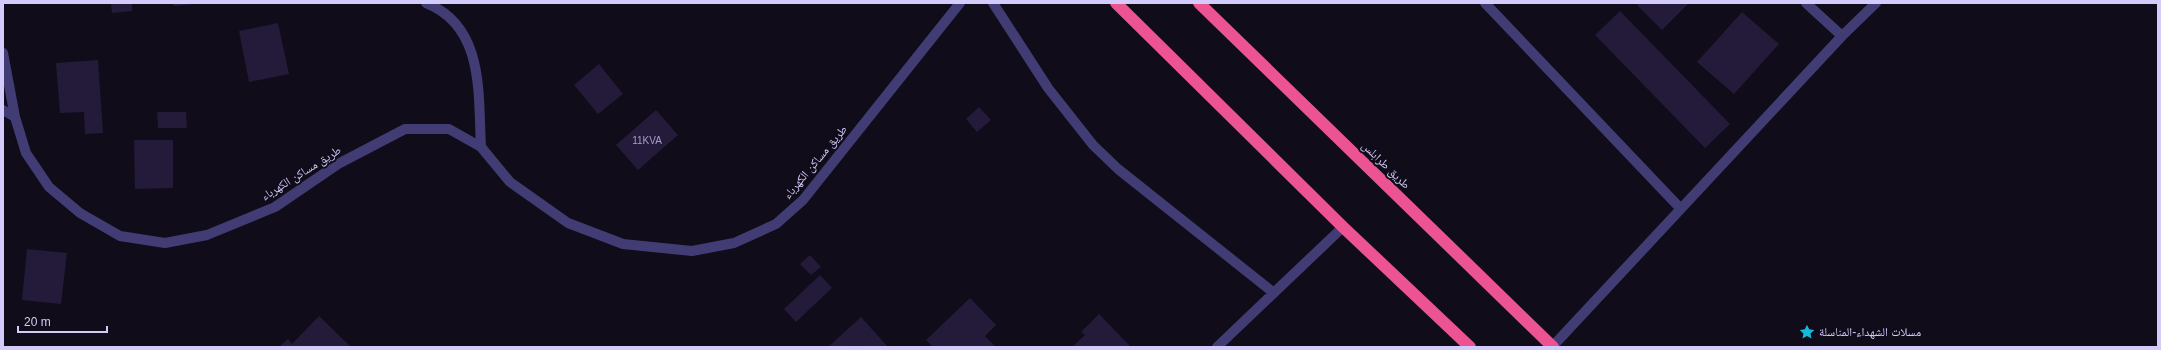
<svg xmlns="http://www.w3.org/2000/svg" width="2161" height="350" font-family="Helvetica,'Noto Naskh Arabic',sans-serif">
  <rect width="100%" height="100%" fill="#100c1a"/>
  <!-- building -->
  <path fill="#231b39" d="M 111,3 L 132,3 L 132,11 L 112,13 Z
    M 173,3 L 194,3 L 194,4 L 174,6 Z
    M 1639,3 L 1689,3 L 1662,30 L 1637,5 Z
    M 1620,11 L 1730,124 L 1705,148 L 1595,35 Z
    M 1742,12 L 1779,44 L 1734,94 L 1697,62 Z
    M 278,23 L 289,74 L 249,82 L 239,31 Z
    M 98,60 L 103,133 L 85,134 L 84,112 L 60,113 L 56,63 Z
    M 599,64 L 623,94 L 598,114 L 574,85 Z
    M 979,107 L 991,120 L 977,132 L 966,119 Z
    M 656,110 L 678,135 L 638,170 L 616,145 Z
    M 157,112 L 186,112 L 187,128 L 158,128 Z
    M 134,140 L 173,140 L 173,188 L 135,189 Z
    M 27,249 L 67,253 L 61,304 L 22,300 Z
    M 810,255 L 821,267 L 811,275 L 800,264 Z
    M 820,275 L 832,288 L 796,322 L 784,309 Z
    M 970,298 L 996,325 L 985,336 L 996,347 L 933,347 L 926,340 Z
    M 1099,314 L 1131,347 L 1072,347 L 1085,335 L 1081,332 Z
    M 319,316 L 351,347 L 279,347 L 288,339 L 292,344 Z
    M 861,317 L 888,347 L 858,347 L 856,345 L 854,347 L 828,347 Z"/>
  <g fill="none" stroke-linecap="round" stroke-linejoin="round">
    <!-- minor -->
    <path stroke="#423c74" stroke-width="10" d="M 426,3 C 485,26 478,95 481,147
      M 993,3 L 1048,88 L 1093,145 L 1118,169 L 1274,293
      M 1485,3 L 1680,208
      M 1806,3 L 1842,36
      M 3,53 L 15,117 L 26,153 L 49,187 L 80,213 L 120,236 L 165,243 L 207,235 L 275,207 L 338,164 L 405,129 L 449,129 L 481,147 L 510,182 L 568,223 L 623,244 L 692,251 L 734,243 L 776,224 L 803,200 L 960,3
      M 3,110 L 15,117
      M 1217,347 L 1343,227
      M 1552,347 L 1842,36 L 1876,3"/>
    <!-- highway -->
    <path stroke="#ec5392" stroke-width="12" d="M 1116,3 L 1343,227 L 1470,347
      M 1199,3 L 1553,347"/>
  </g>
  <!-- icons -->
  <defs>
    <symbol id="sight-bare" viewBox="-9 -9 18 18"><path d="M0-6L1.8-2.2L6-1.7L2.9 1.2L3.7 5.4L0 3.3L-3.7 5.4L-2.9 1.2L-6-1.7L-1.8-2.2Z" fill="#17b8d9" stroke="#100c1a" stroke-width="2.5" paint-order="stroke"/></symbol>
  </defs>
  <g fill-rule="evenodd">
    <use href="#sight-bare" x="1796" y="321" width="22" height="22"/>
  </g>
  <g text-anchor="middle" stroke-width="4" stroke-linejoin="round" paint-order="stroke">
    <!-- number labels -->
    <g font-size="10" fill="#a79fc9">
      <text x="647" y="144">11KVA</text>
    </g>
    <!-- street labels -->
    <g font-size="12" fill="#d3cbf9" stroke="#100c1a">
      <text transform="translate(815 162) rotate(-50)" y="4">طريق مساكن الكهرباء</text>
      <text transform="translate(1386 165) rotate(44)" y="4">طريق طرابلس</text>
      <text transform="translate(301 173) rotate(-32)" y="4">طريق مساكن الكهرباء</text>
    </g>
    <!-- poi labels -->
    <g font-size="12" fill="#d3cbf9" stroke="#100c1a" text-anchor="start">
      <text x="1819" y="336">مسلات الشهداء-المناسلة</text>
    </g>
  </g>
  <!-- border -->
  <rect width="2161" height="350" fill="none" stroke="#d3cbf9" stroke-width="8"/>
  <!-- scale -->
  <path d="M18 326v6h89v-6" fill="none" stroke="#d3cbf9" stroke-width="2"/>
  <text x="24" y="326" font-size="12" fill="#d3cbf9" stroke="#100c1a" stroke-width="3" paint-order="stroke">20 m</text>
</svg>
